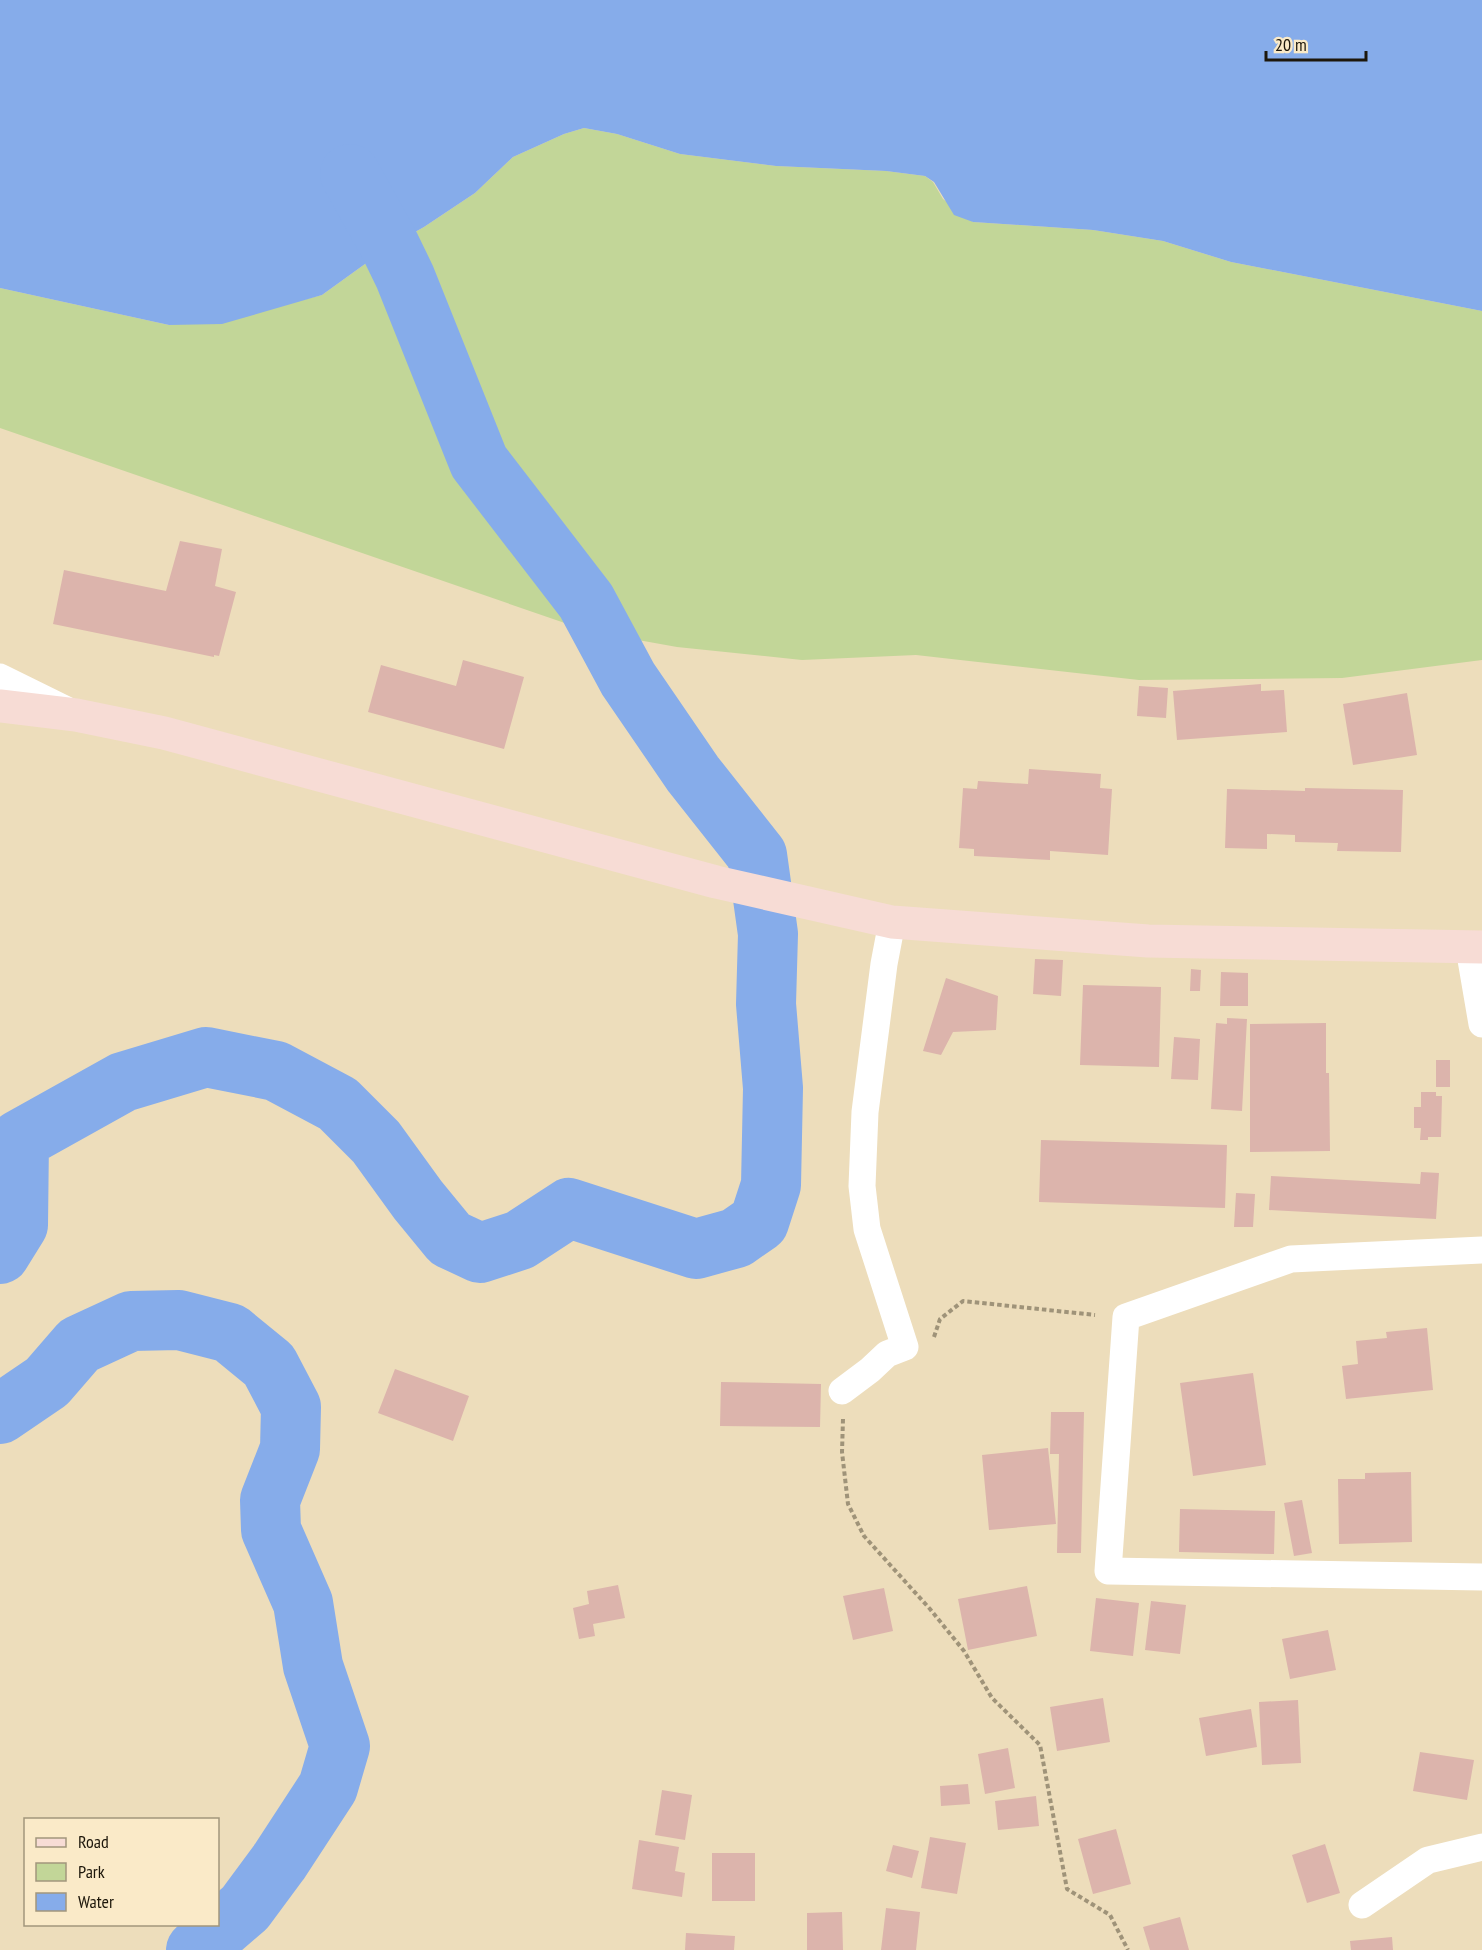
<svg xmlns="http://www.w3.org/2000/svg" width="1482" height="1950" font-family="'PT Sans Narrow',sans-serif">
  <rect width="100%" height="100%" fill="#edddbb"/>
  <!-- green -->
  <path fill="#c2d698" d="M 584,128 L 617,134 L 680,154 L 776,166 L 886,171 L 925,176 L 933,182 L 943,199 L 973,222 L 1093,230 L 1163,241 L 1231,262 L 1482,311 L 1482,660 L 1342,678 L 1139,680 L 916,655 L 802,660 L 677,647 L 588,631 L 0,428 L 0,288 L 169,325 L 283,305 L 322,295 L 390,246 L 424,227 L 475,193 L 513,157 L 564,134 Z"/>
  <!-- water -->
  <path fill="#86acea" d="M 0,0 L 1482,0 L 1482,311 L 1231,262 L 1163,241 L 1093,230 L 973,222 L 954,215 L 934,182 L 925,176 L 886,171 L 776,166 L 680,154 L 617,134 L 584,128 L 564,134 L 513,157 L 475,193 L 424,227 L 390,246 L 322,295 L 222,324 L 169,325 L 0,288 Z"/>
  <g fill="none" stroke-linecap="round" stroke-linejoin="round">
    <!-- river -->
    <path stroke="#86acea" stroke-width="60" d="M 0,1254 L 18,1225 L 19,1140 L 123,1082 L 206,1057 L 276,1071 L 338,1104 L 376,1142 L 418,1200 L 450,1239 L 480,1253 L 520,1240 L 569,1208 L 696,1249 L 736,1238 L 759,1222 L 771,1185 L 773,1088 L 766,1004 L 768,934 L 757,855 L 693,774 L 628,679 L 586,601 L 479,462 L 405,277 L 390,246 L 350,174
      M 0,1414 L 47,1382 L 79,1345 L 131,1321 L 179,1320 L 230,1333 L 269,1365 L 291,1407 L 290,1449 L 270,1500 L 271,1530 L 303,1603 L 313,1666 L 340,1746 L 328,1787 L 279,1862 L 245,1908 L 196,1950"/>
  </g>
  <!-- building -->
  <path fill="#dcb4ac" d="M 180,541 L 222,549 L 215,586 L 236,592 L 219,656 L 214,655 L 214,657 L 53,624 L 64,570 L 166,591 Z
    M 463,660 L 524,677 L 504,749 L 368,712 L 381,665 L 456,686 Z
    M 1261,684 L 1261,691 L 1284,690 L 1287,732 L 1177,740 L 1173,691 Z
    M 1139,686 L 1168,688 L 1166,718 L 1137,716 Z
    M 1407,693 L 1417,755 L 1353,765 L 1343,704 Z
    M 1029,769 L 1101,774 L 1100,788 L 1112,789 L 1108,855 L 1050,851 L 1050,860 L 974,856 L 974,849 L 959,848 L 963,788 L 977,789 L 978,781 L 1028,784 Z
    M 1305,788 L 1403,790 L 1401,852 L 1337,851 L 1338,843 L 1295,842 L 1295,835 L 1267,834 L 1267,849 L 1225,848 L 1227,789 L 1305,791 Z
    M 1035,959 L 1063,960 L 1061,996 L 1033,994 Z
    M 1191,969 L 1201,970 L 1200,991 L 1190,991 Z
    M 1221,972 L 1248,973 L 1248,1006 L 1220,1006 Z
    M 946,978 L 998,996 L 996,1030 L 953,1032 L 941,1055 L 923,1051 Z
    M 1083,985 L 1161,987 L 1159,1067 L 1080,1065 Z
    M 1227,1018 L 1247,1019 L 1242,1111 L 1211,1109 L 1216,1023 L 1227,1024 Z
    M 1326,1023 L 1326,1073 L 1329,1073 L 1330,1151 L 1250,1152 L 1250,1024 Z
    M 1174,1037 L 1200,1039 L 1198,1080 L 1171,1079 Z
    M 1436,1060 L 1450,1060 L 1450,1087 L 1436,1087 Z
    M 1421,1092 L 1436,1092 L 1436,1096 L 1442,1096 L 1441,1137 L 1428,1137 L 1428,1140 L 1420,1140 L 1421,1128 L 1414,1128 L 1414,1107 L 1421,1107 Z
    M 1041,1140 L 1227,1145 L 1225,1208 L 1039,1202 Z
    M 1421,1172 L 1439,1173 L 1436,1219 L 1269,1210 L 1271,1176 L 1420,1184 Z
    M 1236,1193 L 1255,1194 L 1253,1227 L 1234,1227 Z
    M 1427,1328 L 1433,1390 L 1346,1399 L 1342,1366 L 1358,1364 L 1356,1341 L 1387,1338 L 1386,1332 Z
    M 395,1369 L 469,1396 L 453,1441 L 378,1413 Z
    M 1253,1373 L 1266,1465 L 1193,1476 L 1180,1383 Z
    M 721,1382 L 821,1384 L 820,1427 L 720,1426 Z
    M 1051,1412 L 1084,1412 L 1081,1553 L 1057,1553 L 1059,1454 L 1050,1454 Z
    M 1048,1448 L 1056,1524 L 989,1530 L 982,1455 Z
    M 1411,1472 L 1412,1542 L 1339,1544 L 1338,1479 L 1365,1479 L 1365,1473 Z
    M 1302,1500 L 1312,1553 L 1294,1556 L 1284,1503 Z
    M 1180,1509 L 1275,1511 L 1274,1554 L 1179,1552 Z
    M 618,1585 L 625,1618 L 593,1624 L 595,1636 L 579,1639 L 573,1608 L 589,1604 L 587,1591 Z
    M 1027,1586 L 1037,1636 L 968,1650 L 958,1599 Z
    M 884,1588 L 893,1631 L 853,1640 L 843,1596 Z
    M 1096,1598 L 1139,1603 L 1133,1656 L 1090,1651 Z
    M 1151,1601 L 1186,1605 L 1180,1654 L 1145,1650 Z
    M 1328,1630 L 1336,1670 L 1290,1679 L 1282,1639 Z
    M 1103,1698 L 1110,1742 L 1057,1751 L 1050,1707 Z
    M 1298,1700 L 1301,1763 L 1262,1765 L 1259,1702 Z
    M 1251,1709 L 1257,1747 L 1206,1756 L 1199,1718 Z
    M 1008,1748 L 1015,1788 L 985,1794 L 978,1754 Z
    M 1420,1752 L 1474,1760 L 1467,1800 L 1413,1791 Z
    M 968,1784 L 970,1804 L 941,1806 L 940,1786 Z
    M 662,1790 L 692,1795 L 685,1840 L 655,1835 Z
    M 1036,1796 L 1039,1826 L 998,1830 L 995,1801 Z
    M 1116,1829 L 1131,1884 L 1093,1894 L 1078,1839 Z
    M 930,1837 L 966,1843 L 957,1894 L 921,1888 Z
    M 639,1840 L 679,1847 L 675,1871 L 685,1873 L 682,1897 L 632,1889 Z
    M 1325,1844 L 1340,1893 L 1307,1903 L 1292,1855 Z
    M 893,1845 L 919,1851 L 912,1878 L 886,1871 Z
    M 712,1853 L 755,1853 L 755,1901 L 712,1901 Z
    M 886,1908 L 920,1912 L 916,1950 L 881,1950 Z
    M 842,1912 L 843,1950 L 807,1950 L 807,1913 Z
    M 1180,1917 L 1189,1950 L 1150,1950 L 1143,1927 Z
    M 686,1933 L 735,1936 L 734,1950 L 685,1950 Z
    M 1392,1937 L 1393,1950 L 1351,1950 L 1350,1941 Z"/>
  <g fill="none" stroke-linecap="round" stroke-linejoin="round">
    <!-- path -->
    <path stroke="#9f9379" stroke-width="4" stroke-dasharray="4.5 3" stroke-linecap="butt" d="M 934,1337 L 940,1319 L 963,1301 L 1095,1315
      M 843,1419 L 842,1452 L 848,1504 L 864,1536 L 930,1609 L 964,1651 L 992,1698 L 1040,1745 L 1067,1889 L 1110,1915 L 1128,1950"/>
    <!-- street -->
    <path stroke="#fff" stroke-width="27" d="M 0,677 L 67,710
      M 1469,948 L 1482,1024
      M 1482,1250 L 1291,1259 L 1126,1317 L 1108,1571 L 1482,1577
      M 842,1391 L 870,1370 L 887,1354 L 905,1347 L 867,1229 L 862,1186 L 865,1112 L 884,964 L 892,922
      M 1362,1905 L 1428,1860 L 1482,1847"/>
    <!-- secondary -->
    <path stroke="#f7dcd5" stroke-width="33" d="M 0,706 L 76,715 L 164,733 L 716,882 L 892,922 L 1148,941 L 1482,947"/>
  </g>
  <!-- legend -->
  <rect x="24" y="1818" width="195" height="108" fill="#faeac8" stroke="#a2967c" stroke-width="1.5"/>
  <rect x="36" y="1838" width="30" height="9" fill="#f7dcd5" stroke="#a2967c" stroke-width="1.5"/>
  <text x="78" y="1848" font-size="18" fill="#1d170b">Road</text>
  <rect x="36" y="1863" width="30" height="18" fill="#c2d698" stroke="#a2967c" stroke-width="1.5"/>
  <text x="78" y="1878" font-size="18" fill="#1d170b">Park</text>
  <rect x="36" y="1893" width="30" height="18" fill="#86acea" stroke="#a2967c" stroke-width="1.5"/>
  <text x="78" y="1908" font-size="18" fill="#1d170b">Water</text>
  <!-- scale -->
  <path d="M1266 51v9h100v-9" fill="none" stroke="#1d170b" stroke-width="3"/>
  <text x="1275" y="51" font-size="18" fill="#1d170b" stroke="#faeac8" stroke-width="4.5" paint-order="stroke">20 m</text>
</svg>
